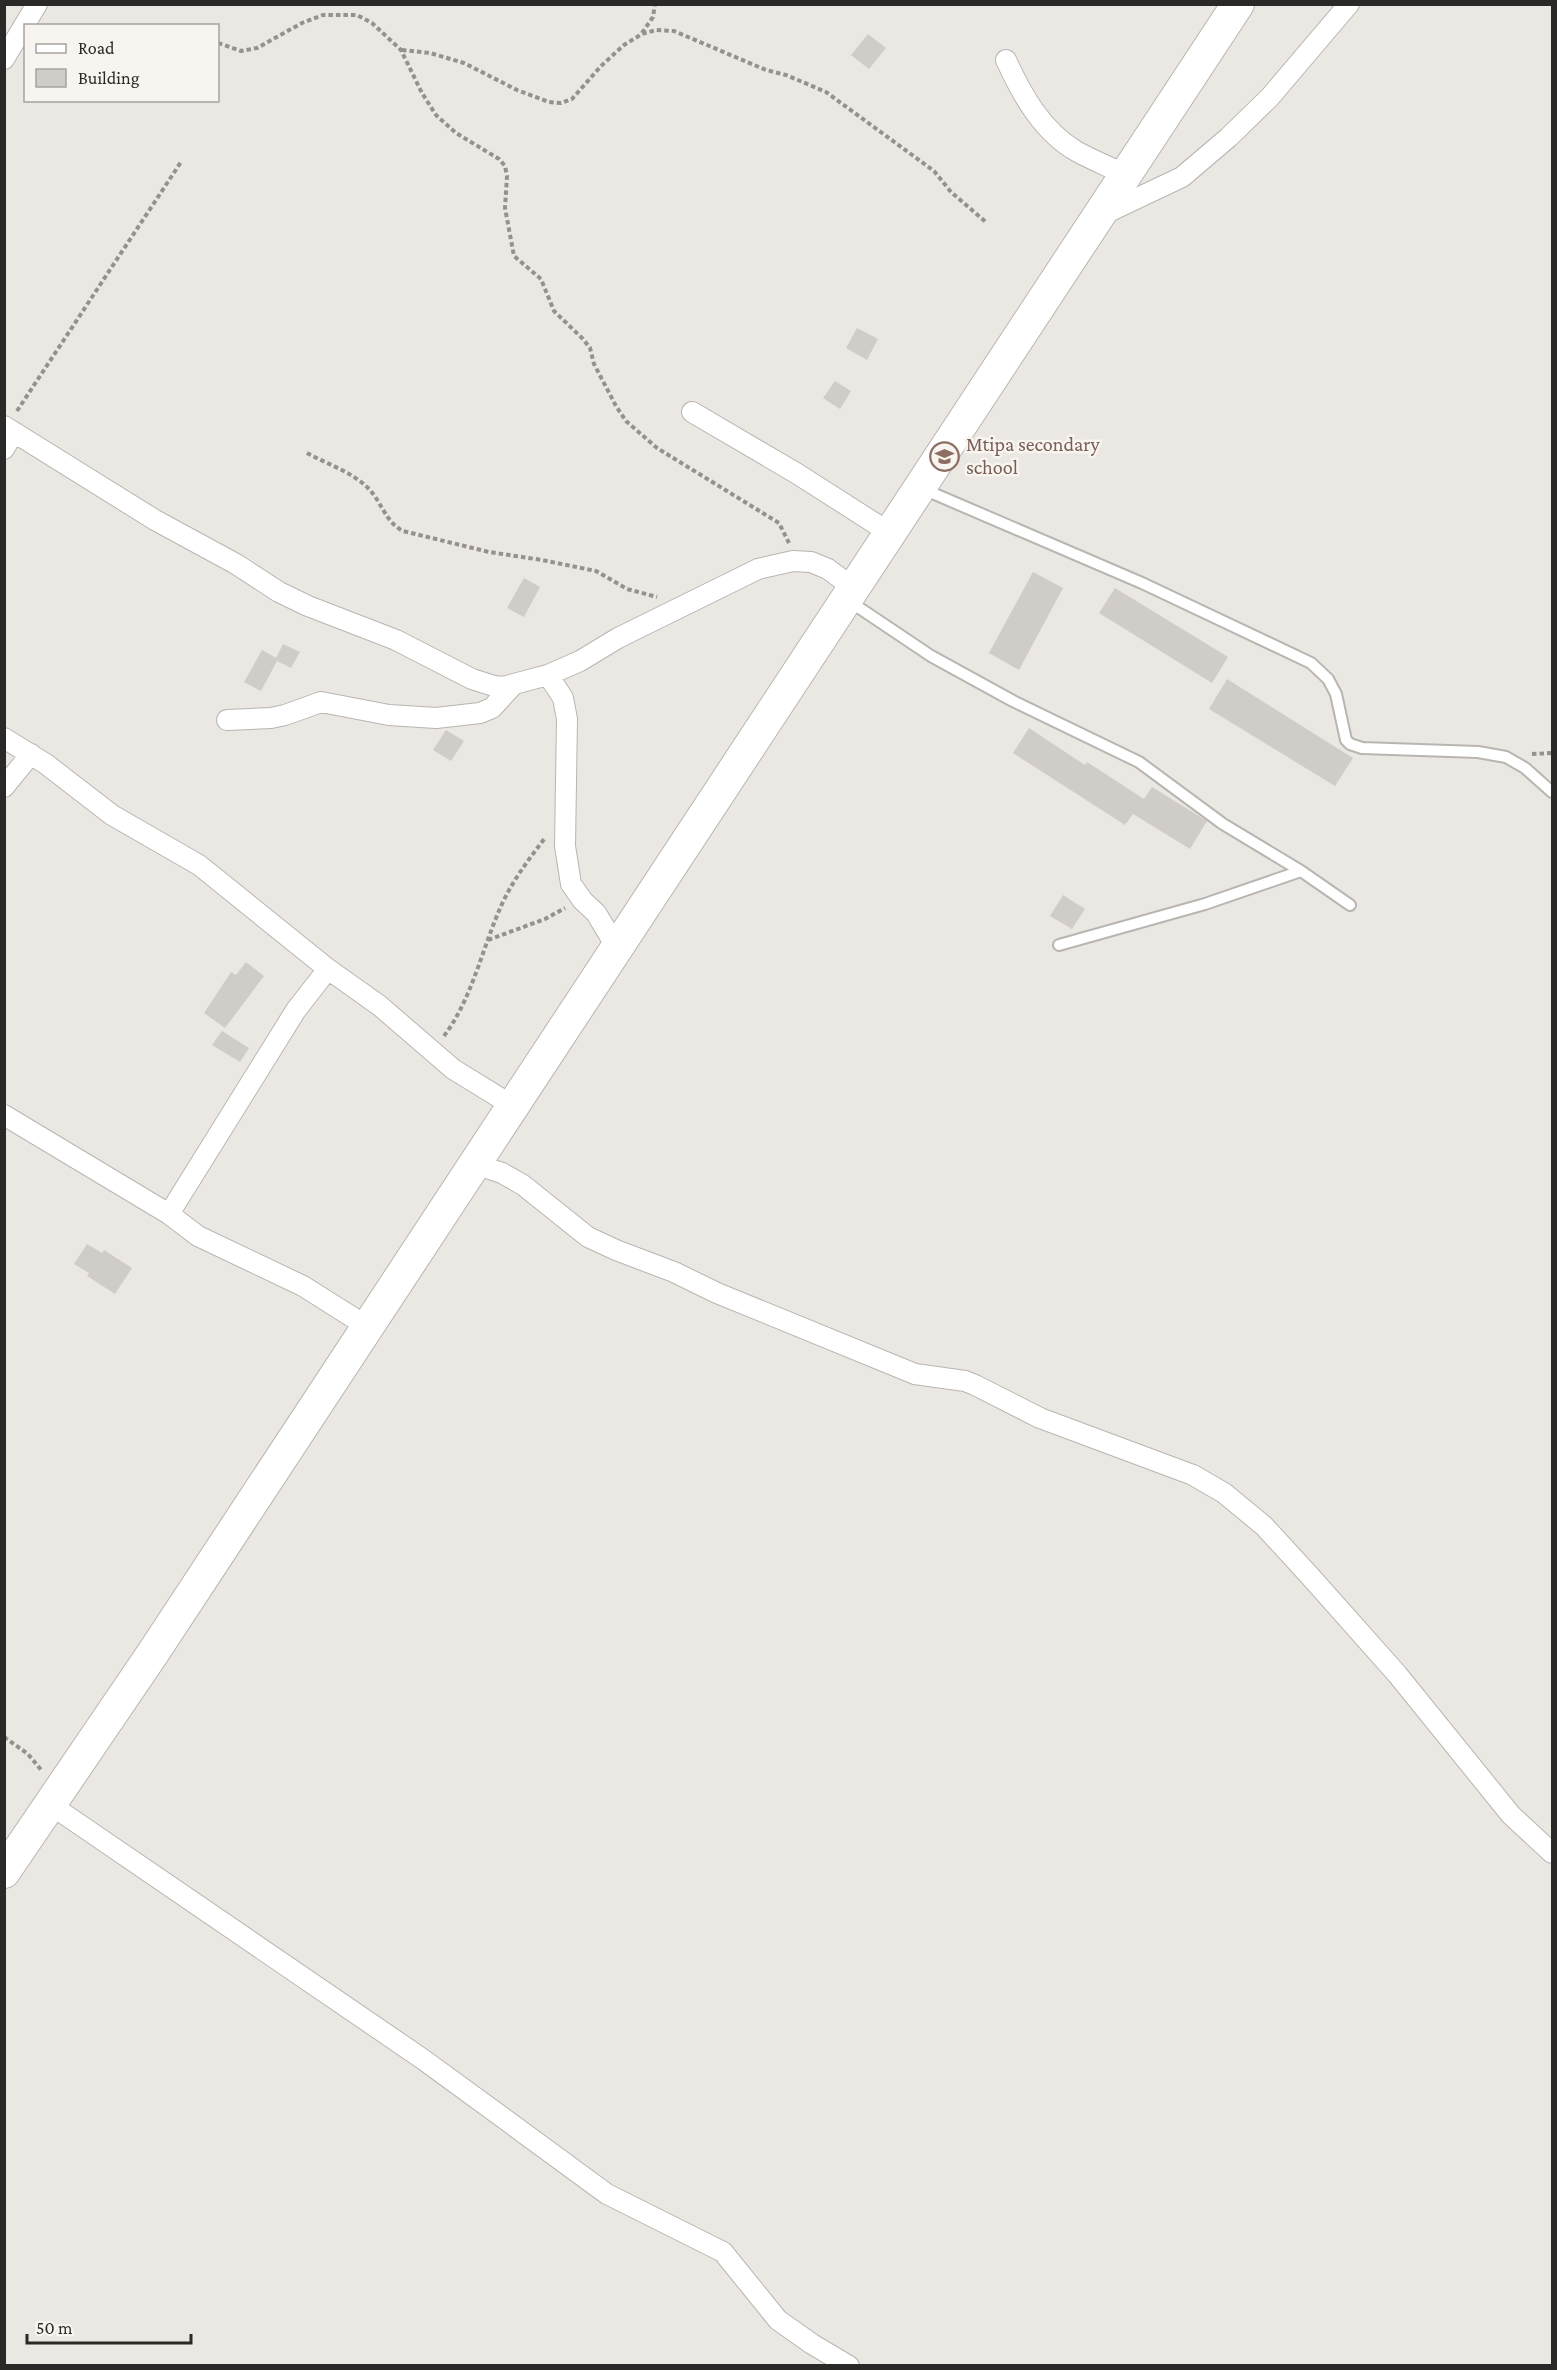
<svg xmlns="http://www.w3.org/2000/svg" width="1557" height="2370" font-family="'Crimson Pro',serif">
  <rect width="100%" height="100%" fill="#ebe7e2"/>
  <!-- building -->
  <path fill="#d0ccc8" d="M 868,34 L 886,48 L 869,69 L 851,55 Z
    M 857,328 L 878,339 L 867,360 L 846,348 Z
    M 835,381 L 851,391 L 840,409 L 823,398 Z
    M 1033,572 L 1063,588 L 1019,670 L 989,653 Z
    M 524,578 L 540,587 L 524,617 L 507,608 Z
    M 1115,588 L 1228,657 L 1212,683 L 1099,613 Z
    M 283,644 L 300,652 L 291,668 L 277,661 L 261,691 L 244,682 L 262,650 L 276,658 Z
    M 1227,679 L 1353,758 L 1335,786 L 1209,709 Z
    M 1029,728 L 1085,765 L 1087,762 L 1144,799 L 1152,787 L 1207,821 L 1190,849 L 1133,814 L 1125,825 L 1013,753 Z
    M 446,730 L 464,741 L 451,761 L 433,750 Z
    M 1063,895 L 1085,909 L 1072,929 L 1050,916 Z
    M 246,962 L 264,976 L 225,1028 L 204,1013 L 231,972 L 236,975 Z
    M 222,1031 L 249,1048 L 240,1062 L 212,1045 Z
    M 87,1244 L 102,1253 L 104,1250 L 132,1268 L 115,1294 L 87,1276 L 89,1273 L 74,1264 Z"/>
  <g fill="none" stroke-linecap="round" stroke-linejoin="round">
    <defs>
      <path id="service" d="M 923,489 L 1142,583 L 1311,663 L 1328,679 L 1336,694 L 1346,740 L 1350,744 L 1362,748 L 1478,752 L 1506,757 L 1525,768 L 1552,792
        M 849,601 L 931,656 L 1013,701 L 1139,762 L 1223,824 L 1301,871 L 1350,905
        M 1059,945 L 1205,904 L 1301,871"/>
      <path id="minor" d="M 4,59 L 37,4
        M 1006,60 C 1022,95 1042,131 1076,151 C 1092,160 1110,167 1126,175
        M 1104,214 L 1182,177 L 1229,137 L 1270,97 L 1349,4
        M 692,412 L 796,473 L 890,533
        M 4,426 L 155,520 L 236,564 L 279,592 L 308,606 L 396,640 L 472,679 L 494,686 L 503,687 L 514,684 L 548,675 L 580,661 L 618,638 L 758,569 L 793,561 L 811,562 L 828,569 L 844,581 L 848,597
        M 4,449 L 14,432
        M 548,675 L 563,698 L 567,719 L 565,846 L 571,884 L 583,901 L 596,913 L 617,948
        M 227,720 L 271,718 L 285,715 L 321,702 L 389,715 L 436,718 L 480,713 L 492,708 L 514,684
        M 4,738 L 46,764 L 112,815 L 199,865 L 328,969 L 380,1006 L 453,1069 L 513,1106
        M 4,787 L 31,754
        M 4,1115 L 169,1214 L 198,1236 L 303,1286 L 368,1327
        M 475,1164 L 502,1173 L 523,1185 L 588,1237 L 616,1250 L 674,1272 L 717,1293 L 915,1374 L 965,1381 L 975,1385 L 1040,1418 L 1193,1475 L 1224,1493 L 1264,1526 L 1309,1575 L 1397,1674 L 1511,1815 L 1552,1853
        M 169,1214 L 296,1010 L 328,969
        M 51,1805 L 424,2060 L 607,2194 L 723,2252 L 778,2320 L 812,2344 L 849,2366"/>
      <path id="primary" d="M 4,1872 L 153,1653 L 1238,4"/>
    </defs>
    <!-- service casing -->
    <use href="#service" stroke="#b9b5b1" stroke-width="14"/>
    <!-- minor casing -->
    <use href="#minor" stroke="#b9b5b1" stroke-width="22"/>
    <!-- primary casing -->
    <use href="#primary" stroke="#b9b5b1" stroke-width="34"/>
    <!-- path -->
    <path stroke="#95928e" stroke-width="4" stroke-dasharray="4.5 3" stroke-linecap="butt" d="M 642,33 L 653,17 L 655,4
      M 218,43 L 241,51 L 257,48 L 302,23 L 323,15 L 357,15 L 372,23 L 401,50 L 422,93 L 436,115 L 456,133 L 499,159 L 505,166 L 507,176 L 505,208 L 514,256 L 541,279 L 554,311 L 583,339 L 590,348 L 594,364 L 616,406 L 626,421 L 657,448 L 779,523 L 789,543
      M 402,50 L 430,53 L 464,63 L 517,90 L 549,102 L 561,103 L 572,99 L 601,66 L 624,45 L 642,34 L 656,30 L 674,31 L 766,70 L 786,75 L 826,92 L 934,171 L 951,192 L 987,223
      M 17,411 L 181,162
      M 307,453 C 327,464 352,472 368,488 C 382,502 385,522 403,531 L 489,552 L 542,560 L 596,571 L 627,589 L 657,597
      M 1532,754 L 1552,753
      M 488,940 L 545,919 L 565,908
      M 444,1036 C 473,997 482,948 502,904 C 513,880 529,859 545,838
      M 4,1737 L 28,1754 L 42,1771"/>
    <!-- service -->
    <use href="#service" stroke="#fff" stroke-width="10"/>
    <!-- minor -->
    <use href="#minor" stroke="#fff" stroke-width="20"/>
    <!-- primary -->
    <use href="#primary" stroke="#fff" stroke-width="32"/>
  </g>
  <!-- icons -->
  <defs>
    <symbol id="school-ring" viewBox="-11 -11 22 22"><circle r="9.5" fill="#f8f4f0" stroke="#8d6e63" stroke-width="1.5"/><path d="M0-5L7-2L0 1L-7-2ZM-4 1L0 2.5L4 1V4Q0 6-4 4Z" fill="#8d6e63"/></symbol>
  </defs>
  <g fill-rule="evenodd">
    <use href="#school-ring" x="928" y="440" width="33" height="33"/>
  </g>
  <g text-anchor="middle" stroke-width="5" stroke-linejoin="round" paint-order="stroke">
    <!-- education labels -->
    <g font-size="20" fill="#785e54" stroke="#f8f4f0" text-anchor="start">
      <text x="966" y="451">Mtipa secondary<tspan x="966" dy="23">school</tspan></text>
    </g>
  </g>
  <!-- border -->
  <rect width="1557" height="2370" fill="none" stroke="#2b2927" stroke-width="12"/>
  <!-- legend -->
  <rect x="24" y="24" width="195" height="78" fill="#f8f4f0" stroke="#a6a3a0" stroke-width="1.5"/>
  <rect x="36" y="44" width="30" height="9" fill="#ffffff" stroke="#a6a3a0" stroke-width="1.5"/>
  <text x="78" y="54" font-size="18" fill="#2b2927">Road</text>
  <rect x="36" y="69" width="30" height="18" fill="#d0ccc8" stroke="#a6a3a0" stroke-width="1.5"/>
  <text x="78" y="84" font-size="18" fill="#2b2927">Building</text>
  <!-- scale -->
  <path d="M27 2334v9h164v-9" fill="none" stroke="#2b2927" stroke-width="3"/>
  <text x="36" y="2334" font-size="18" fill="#2b2927" stroke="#f8f4f0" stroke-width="4.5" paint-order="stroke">50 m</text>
</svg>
